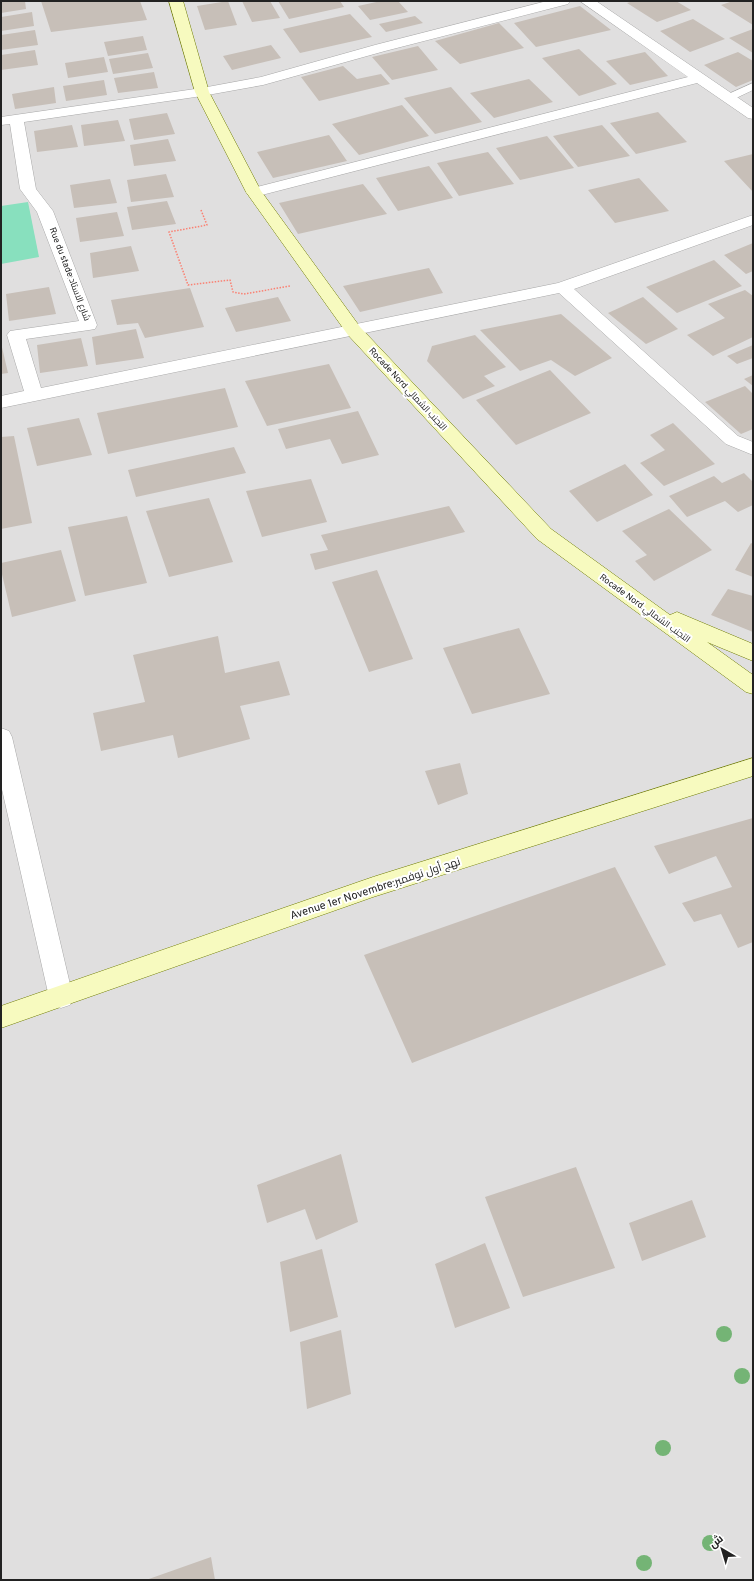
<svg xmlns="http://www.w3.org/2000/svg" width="754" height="1581" font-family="Overpass,Cairo,sans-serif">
  <rect width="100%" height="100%" fill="#f2efe9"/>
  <!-- residential -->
  <path fill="#e0dfdf" d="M 1,1 L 753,1 L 753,1580 L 1,1580 Z"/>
  <!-- pitch -->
  <path fill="#88e0be" d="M 28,202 L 39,257 L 1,264 L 1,206 Z"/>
  <!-- building -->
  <path fill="#c7bfb8" d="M 1,1 L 25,1 L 26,9 L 1,13 Z
    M 41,1 L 140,1 L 147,20 L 51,32 Z
    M 228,1 L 237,25 L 205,30 L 197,6 Z
    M 242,1 L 270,1 L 280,18 L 252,22 Z
    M 278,1 L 340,1 L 344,7 L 289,19 Z
    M 381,1 L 398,1 L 408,12 L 370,20 L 358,6 Z
    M 633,1 L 676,1 L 691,10 L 657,22 L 627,3 Z
    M 733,1 L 753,1 L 753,25 L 721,5 Z
    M 580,6 L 611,30 L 536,47 L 514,23 Z
    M 32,12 L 34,26 L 1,31 L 1,17 Z
    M 350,14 L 372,37 L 300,53 L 283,29 Z
    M 415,16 L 423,23 L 386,32 L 379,24 Z
    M 693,19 L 725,39 L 690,52 L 660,31 Z
    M 499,23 L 524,48 L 460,64 L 435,41 Z
    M 753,29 L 753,53 L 729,38 Z
    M 35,30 L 38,45 L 1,50 L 1,35 Z
    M 143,36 L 147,50 L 108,56 L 104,42 Z
    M 271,45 L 281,58 L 232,70 L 223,56 Z
    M 418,46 L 438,70 L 392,80 L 372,57 Z
    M 579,49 L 617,84 L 579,96 L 542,58 Z
    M 35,50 L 38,65 L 1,70 L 1,55 Z
    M 645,52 L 668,76 L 630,85 L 606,61 Z
    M 738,52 L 753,61 L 753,80 L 736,87 L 704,65 Z
    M 148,53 L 153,68 L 113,74 L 109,59 Z
    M 104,57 L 108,72 L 68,78 L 65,63 Z
    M 343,66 L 357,79 L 381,74 L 390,84 L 319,101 L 301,77 Z
    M 154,72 L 158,88 L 118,93 L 114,78 Z
    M 529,79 L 553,102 L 494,118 L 470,93 Z
    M 104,80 L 107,95 L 66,101 L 63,86 Z
    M 54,87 L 56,103 L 15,109 L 12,94 Z
    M 451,87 L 482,122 L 435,134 L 404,98 Z
    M 402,105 L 429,136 L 359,155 L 332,124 Z
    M 658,112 L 687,142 L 636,154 L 610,123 Z
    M 167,113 L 175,134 L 134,140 L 129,119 Z
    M 118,120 L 125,141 L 84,146 L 81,125 Z
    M 72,125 L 78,147 L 37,152 L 34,131 Z
    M 602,125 L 630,156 L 578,167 L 553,136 Z
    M 329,135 L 347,161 L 273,178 L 257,152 Z
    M 547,136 L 574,168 L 520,180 L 496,148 Z
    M 168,139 L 176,161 L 134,166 L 130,145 Z
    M 488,152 L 514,184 L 459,196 L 437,163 Z
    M 753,154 L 753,192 L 724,161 Z
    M 429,166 L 453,198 L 398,211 L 376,178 Z
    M 166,174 L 174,197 L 131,202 L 127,180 Z
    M 639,178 L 669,211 L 615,223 L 588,190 Z
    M 110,179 L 117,203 L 74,208 L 70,185 Z
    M 363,184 L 387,214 L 298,234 L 279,203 Z
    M 167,201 L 176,224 L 132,230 L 127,207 Z
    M 117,212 L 124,236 L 80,242 L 76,218 Z
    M 753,243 L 753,271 L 746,274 L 724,255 Z
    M 131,246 L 139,271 L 93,278 L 90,253 Z
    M 714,260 L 742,286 L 677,313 L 646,287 Z
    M 429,268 L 443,293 L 360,312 L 343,286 Z
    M 49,287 L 56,314 L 9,321 L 6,294 Z
    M 190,288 L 204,327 L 145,338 L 138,323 L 117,325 L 111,300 Z
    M 745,290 L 753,296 L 753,337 L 713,356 L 687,335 L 725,318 L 708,304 Z
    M 278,297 L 291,321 L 236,332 L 225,308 Z
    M 643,297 L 678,329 L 646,344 L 608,313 Z
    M 561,314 L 612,358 L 575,376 L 551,360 L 520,371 L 480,330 Z
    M 136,329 L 144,358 L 96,365 L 92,337 Z
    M 475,335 L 506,367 L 484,376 L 495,386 L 463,399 L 427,361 L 432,346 Z
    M 81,338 L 88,366 L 40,373 L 37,345 Z
    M 1,343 L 8,373 L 1,374 Z
    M 753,345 L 753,358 L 737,364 L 727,356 Z
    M 329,364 L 351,408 L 267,426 L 245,381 Z
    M 550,370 L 591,413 L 516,445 L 476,400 Z
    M 753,375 L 753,386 L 744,379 Z
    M 745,386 L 753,394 L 753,429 L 741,434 L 705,402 Z
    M 225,388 L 238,427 L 108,454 L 97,413 Z
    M 358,411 L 379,455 L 342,464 L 330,439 L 286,449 L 278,429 Z
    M 79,418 L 92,455 L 37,466 L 27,428 Z
    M 673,423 L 715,464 L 664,486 L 640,463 L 665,450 L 650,435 Z
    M 14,436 L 32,523 L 1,529 L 1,437 Z
    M 234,447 L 246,473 L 136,497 L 128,470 Z
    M 625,464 L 653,495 L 597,522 L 569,491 Z
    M 744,473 L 753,482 L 753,505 L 738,512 L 725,501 L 687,517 L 669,496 L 714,476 L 722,483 Z
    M 311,479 L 327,522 L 262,537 L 246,491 Z
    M 209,498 L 233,562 L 169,577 L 146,511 Z
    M 449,506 L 465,532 L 315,570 L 310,554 L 328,550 L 321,535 Z
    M 669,509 L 712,550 L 654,581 L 635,561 L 647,555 L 622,531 Z
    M 127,516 L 147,583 L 85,596 L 68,527 Z
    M 751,543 L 753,544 L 753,577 L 735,570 Z
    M 61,550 L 76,601 L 12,617 L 1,570 L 1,563 Z
    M 377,570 L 413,659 L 369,672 L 332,582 Z
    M 728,589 L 753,596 L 753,632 L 711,615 Z
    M 519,628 L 550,694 L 472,714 L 443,648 Z
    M 218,636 L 225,673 L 279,661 L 290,695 L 240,706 L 250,739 L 178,758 L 173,735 L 101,751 L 93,713 L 145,702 L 133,655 Z
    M 460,763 L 468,794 L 438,805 L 425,771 Z
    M 753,818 L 753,942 L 738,948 L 721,914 L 694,922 L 682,903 L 732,887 L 716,856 L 669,874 L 654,846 Z
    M 615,867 L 666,965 L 412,1063 L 364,955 Z
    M 341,1154 L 358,1222 L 316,1240 L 305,1209 L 267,1223 L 257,1185 Z
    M 576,1167 L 615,1268 L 523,1297 L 485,1197 Z
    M 692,1200 L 706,1237 L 642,1261 L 629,1223 Z
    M 485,1243 L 510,1308 L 455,1328 L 435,1264 Z
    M 322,1249 L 338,1317 L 290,1332 L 280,1262 Z
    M 341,1330 L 351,1394 L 307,1409 L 300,1342 Z
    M 211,1557 L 215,1580 L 146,1580 Z"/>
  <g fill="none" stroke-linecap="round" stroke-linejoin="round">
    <defs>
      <path id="lane" d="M 753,83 L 753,90 L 732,100 L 724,100 L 723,98 L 724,96 Z"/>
      <path id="street" d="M 547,1 L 570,1 L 568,4 L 385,51 L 263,85 L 202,96 L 24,122 L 36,189 L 53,211 L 97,325 L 95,329 L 89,330 L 26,339 L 41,388 L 558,283 L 753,215 L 753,225 L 574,289 L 738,436 L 753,442 L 753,455 L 726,444 L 559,293 L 1,408 L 1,396 L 24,391 L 7,335 L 10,331 L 79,321 L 37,212 L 20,189 L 10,124 L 1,125 L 1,117 L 202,88 L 261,77 L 375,45 Z
        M 580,1 L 596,1 L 753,108 L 753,119 L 748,118 L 697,83 L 254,197 L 249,195 L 246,192 L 249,189 L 688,77 Z
        M 1,728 L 9,731 L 12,737 L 73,997 L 70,1005 L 61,1008 L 52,1005 L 49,997 L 1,785 Z"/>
      <path id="secondary" d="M 169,1 L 183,1 L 209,92 L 261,191 L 360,327 L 551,529 L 670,615 L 677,612 L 684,615 L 753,644 L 753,661 L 707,642 L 753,675 L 753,694 L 746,692 L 537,539 L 348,335 L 246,192 L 195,92 Z
        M 753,758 L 753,776 L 373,897 L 1,1028 L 1,1006 L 373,877 Z"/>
    </defs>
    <!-- lane casing -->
    <use href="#lane" stroke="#a9a9a9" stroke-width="1"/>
    <!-- street casing -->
    <use href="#street" stroke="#a9a9a9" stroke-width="1"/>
    <!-- secondary casing -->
    <use href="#secondary" stroke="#707d05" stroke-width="1"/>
    <!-- path -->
    <path stroke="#fa8072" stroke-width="1.5" stroke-dasharray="1.5 1.5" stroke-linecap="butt" d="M 201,210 L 207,225 L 169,232 L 188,285 L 230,280 L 233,292 L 244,294 L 290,286"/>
    <!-- lane -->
    <use href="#lane" fill="#fff" fill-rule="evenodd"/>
    <!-- street -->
    <use href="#street" fill="#fff" fill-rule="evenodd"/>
    <!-- secondary -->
    <use href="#secondary" fill="#f7fabf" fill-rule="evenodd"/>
  </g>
  <!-- trees -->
  <g fill="#74b475">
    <circle cx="724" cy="1334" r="8"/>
    <circle cx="742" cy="1376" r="8"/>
    <circle cx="663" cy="1448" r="8"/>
    <circle cx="710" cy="1543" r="8"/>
    <circle cx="644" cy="1563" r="8"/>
  </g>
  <g text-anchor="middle" stroke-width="4" stroke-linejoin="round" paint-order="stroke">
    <!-- far-street labels -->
    <g font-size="9" fill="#222" stroke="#fff">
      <text transform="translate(70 274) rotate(69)" y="3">Rue du stade;شارع الاستاد</text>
      <text transform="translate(408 389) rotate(47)" y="3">Rocade Nord,التجنب الشمالي</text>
      <text transform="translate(645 608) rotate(36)" y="3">Rocade Nord,التجنب الشمالي</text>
    </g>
    <!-- street labels -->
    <g font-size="11" fill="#222" stroke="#fff">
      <text transform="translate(375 888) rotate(-18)" y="4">Avenue 1er Novembre;نهج أول نوفمبر</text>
    </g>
  </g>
  <!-- border -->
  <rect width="754" height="1581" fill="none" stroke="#222222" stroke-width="4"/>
  <!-- north arrow -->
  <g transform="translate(722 1549) rotate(322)" stroke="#ffffff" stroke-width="3" paint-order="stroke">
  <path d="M0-3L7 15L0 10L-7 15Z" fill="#222222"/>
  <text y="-6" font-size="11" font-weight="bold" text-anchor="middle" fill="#222222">ش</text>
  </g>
</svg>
